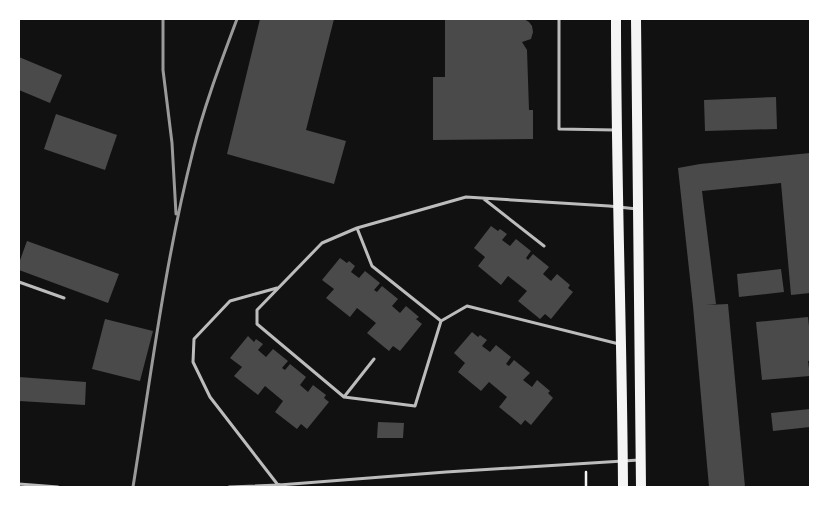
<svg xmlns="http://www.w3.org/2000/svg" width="829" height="506" font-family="Arial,sans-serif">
  <rect width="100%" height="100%" fill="#111"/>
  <!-- building -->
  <path fill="#4a4a4a" d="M 260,19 L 334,19 L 306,130 L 346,141 L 334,184 L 227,154 Z
    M 445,19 L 524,19 L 529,22 L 532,26 L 533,32 L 531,39 L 522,42 L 527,50 L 529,110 L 533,110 L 533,139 L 433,140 L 433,77 L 445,77 Z
    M 19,57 L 62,75 L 50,103 L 19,90 Z
    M 776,97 L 777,129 L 705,131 L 704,100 Z
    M 56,114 L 117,135 L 105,170 L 44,149 Z
    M 810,153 L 810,293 L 791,295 L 781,183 L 702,191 L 716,304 L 706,305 L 728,304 L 745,487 L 709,487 L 693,306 L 678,168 L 700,164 Z
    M 491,226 L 498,231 L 500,229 L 507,234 L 502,240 L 510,246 L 516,239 L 531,251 L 526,258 L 528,260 L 533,254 L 549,267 L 543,274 L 551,281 L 557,274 L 570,285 L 568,288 L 573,292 L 551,319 L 545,314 L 540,319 L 518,301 L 527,291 L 508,276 L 501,285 L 478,266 L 485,257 L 474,248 Z
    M 27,241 L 119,274 L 108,303 L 19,270 L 19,263 Z
    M 340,258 L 347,263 L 349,261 L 355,266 L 351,272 L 359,278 L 365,271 L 380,283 L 374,290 L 377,292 L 382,286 L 398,299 L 392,306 L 400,313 L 406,306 L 419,317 L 416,319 L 422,324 L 400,351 L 393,346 L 389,351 L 367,333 L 376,323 L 357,308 L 350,317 L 326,298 L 334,289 L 322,280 Z
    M 781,269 L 784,292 L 739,297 L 737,274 Z
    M 808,317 L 810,335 L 810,361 L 808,361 L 810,376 L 762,380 L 756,322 Z
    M 105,319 L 153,331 L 140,381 L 92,369 Z
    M 472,332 L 478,337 L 480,335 L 487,340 L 482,346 L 490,352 L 496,345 L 511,357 L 506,364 L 509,366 L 514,360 L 530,373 L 523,380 L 532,387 L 537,380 L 550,391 L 548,393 L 553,398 L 531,425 L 525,420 L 521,425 L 499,407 L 507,397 L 489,382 L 481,391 L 458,372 L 465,363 L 454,353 Z
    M 248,336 L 254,342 L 256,339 L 263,344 L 258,350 L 266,357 L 273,349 L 288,361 L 282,368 L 285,370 L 290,364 L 306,377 L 300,385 L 308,392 L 313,385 L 326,395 L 324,398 L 329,402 L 307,429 L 301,424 L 297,429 L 275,412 L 283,401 L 265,386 L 258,395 L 234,376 L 242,367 L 230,358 Z
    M 19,377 L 86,382 L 85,405 L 19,401 Z
    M 810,409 L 810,427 L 773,431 L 771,413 Z
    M 378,422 L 404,423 L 403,438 L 377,438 Z"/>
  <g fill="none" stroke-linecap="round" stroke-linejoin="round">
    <!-- path -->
    <path stroke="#f5f5f5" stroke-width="2.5" d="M 586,472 L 586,487"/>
    <!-- service -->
    <path stroke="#bcbcbc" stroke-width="3" d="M 559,19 L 559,129 L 615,130
      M 484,199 L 544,246
      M 357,228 L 372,266 L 441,321 L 467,306 L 619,344
      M 19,282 L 64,298
      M 277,288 L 230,301 L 194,339 L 193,362 L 210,397 L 278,485
      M 441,321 L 415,406 L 344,397 L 257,324 L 257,310 L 322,243 L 357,228 L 466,197 L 609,206 L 637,209
      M 344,397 L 374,359
      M 19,484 L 58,487
      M 229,487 L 279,485 L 446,472 L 639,460"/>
    <!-- minor -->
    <path stroke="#bcbcbc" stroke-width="4" d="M 279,485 L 279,487"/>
    <!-- primary -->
    <path stroke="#f5f5f5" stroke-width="10" d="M 616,19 C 616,175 622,331 623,487
      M 636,19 L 641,487"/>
    <!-- rail -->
    <path stroke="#9a9a9a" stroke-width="3" d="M 163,19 L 163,70 L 172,143 L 176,214
      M 133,487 C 151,375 165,261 193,151 C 204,106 221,62 237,19"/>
  </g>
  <!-- border -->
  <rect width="829" height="506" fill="none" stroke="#ffffff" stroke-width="40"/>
</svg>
